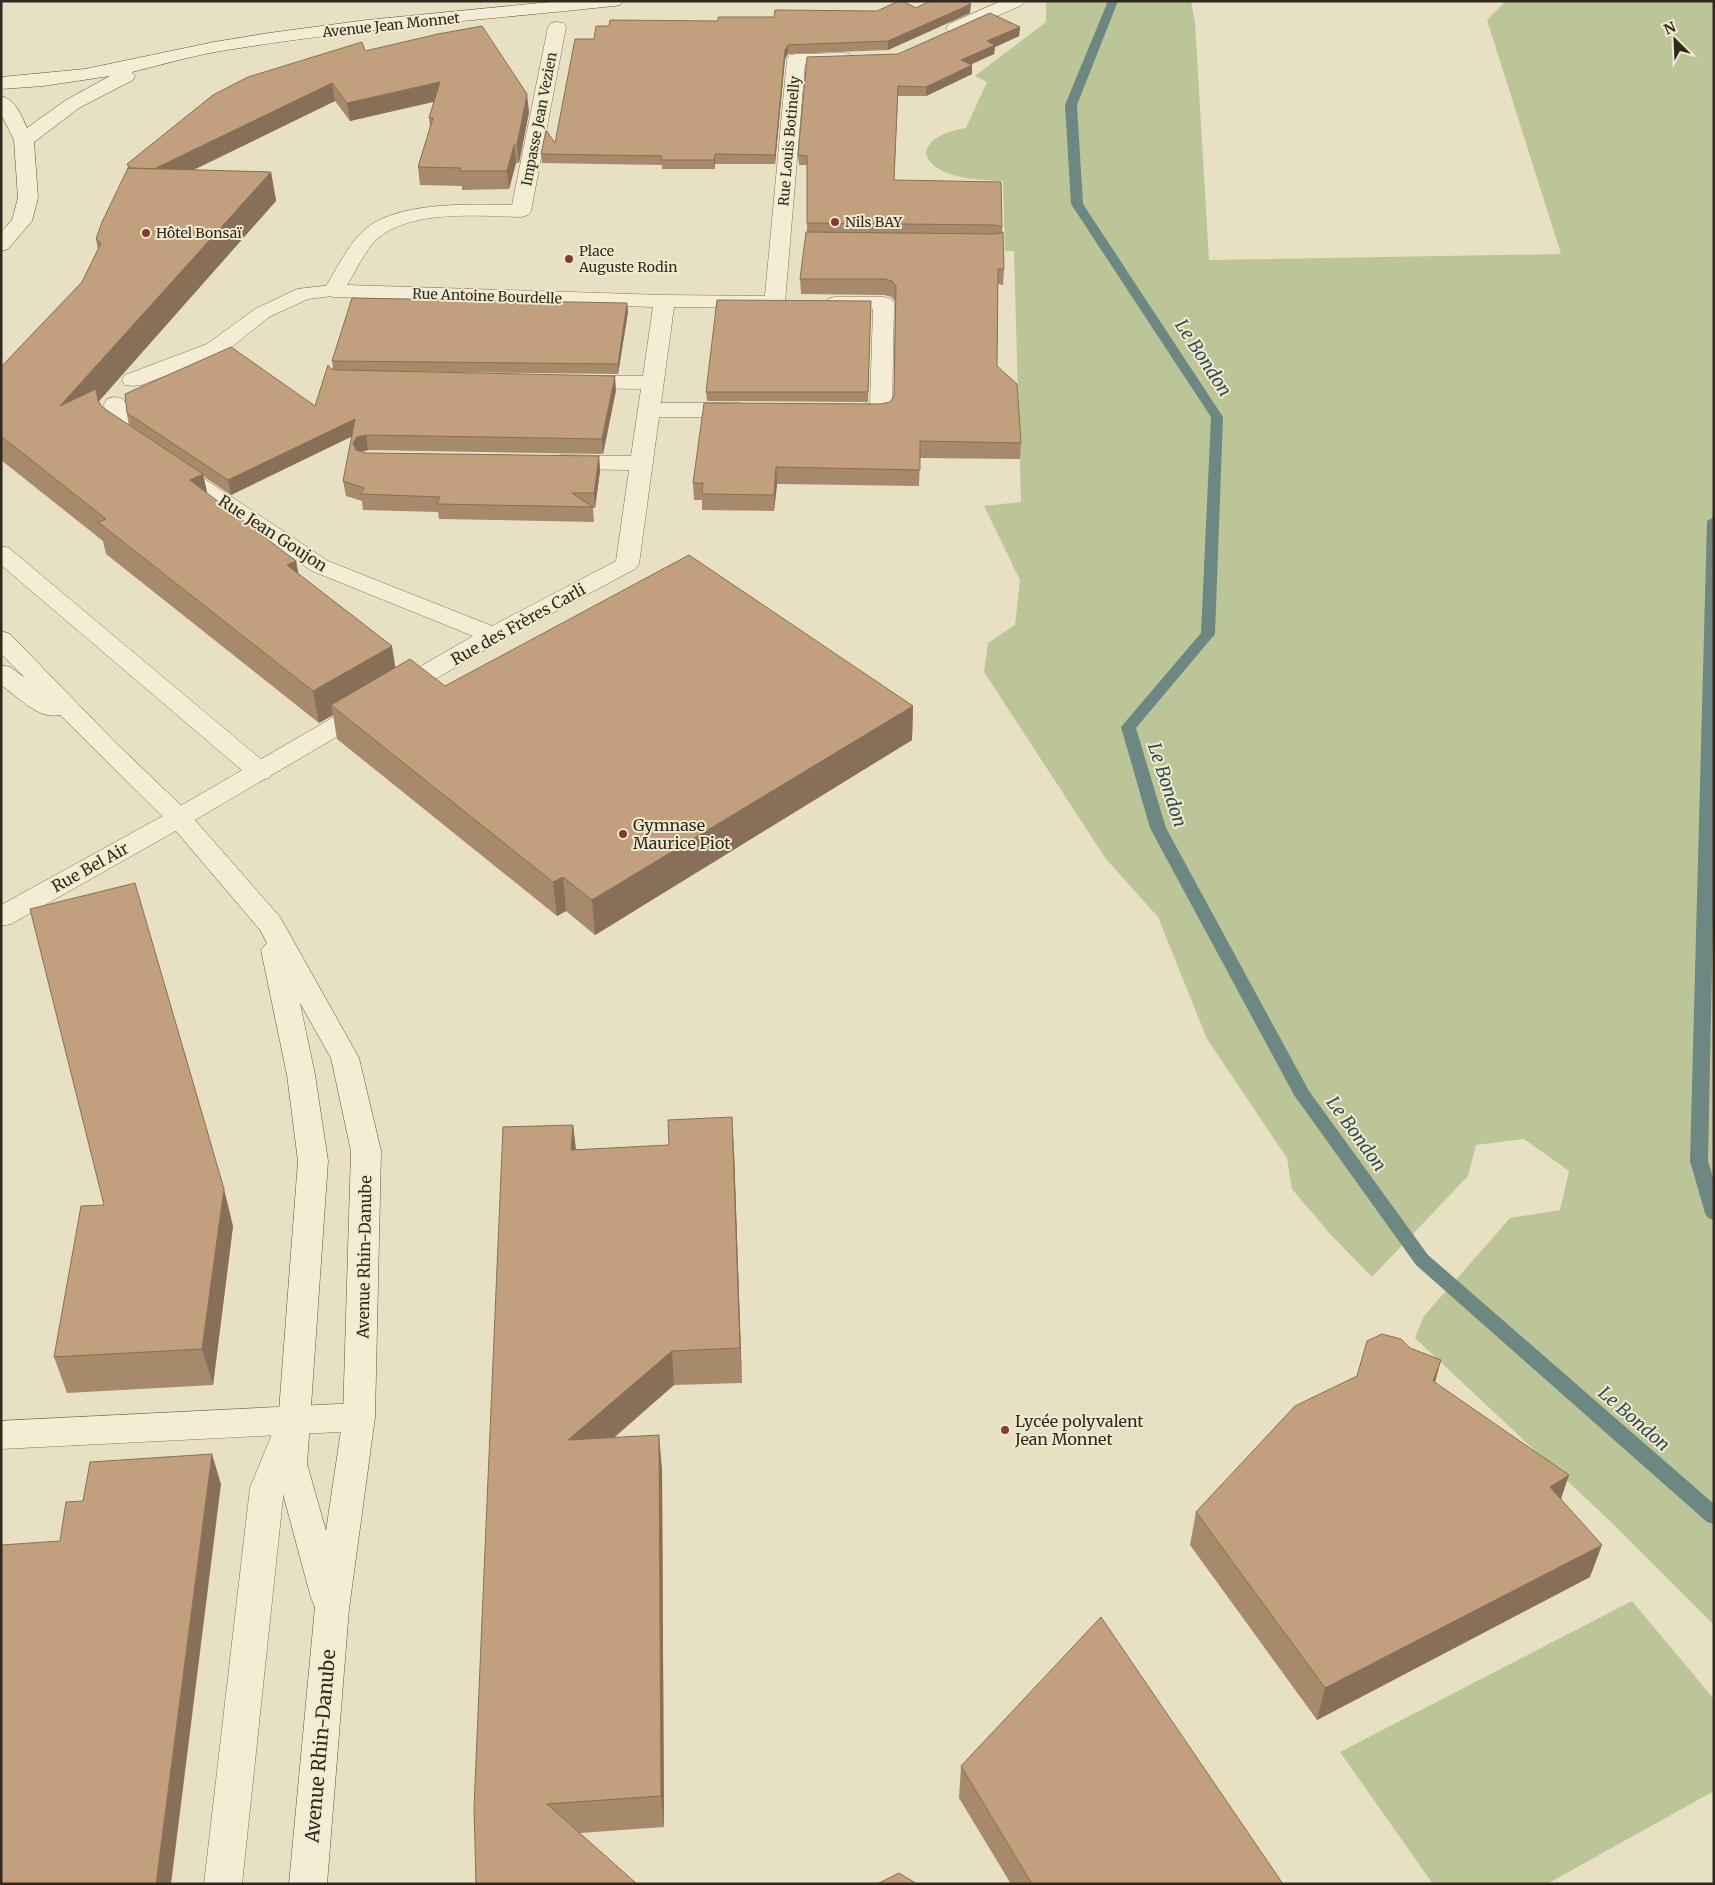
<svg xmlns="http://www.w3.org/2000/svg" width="1715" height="1885" font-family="Merriweather,serif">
  <rect width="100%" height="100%" fill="#e8e0c3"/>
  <!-- green -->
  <path fill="#bcc598" d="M 1046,1 L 1191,1 L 1195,22 L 1209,260 L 1561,254 L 1487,20 L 1506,1 L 1714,1 L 1714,1625 L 1610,1521 L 1415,1338 L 1424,1316 L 1510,1218 L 1560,1210 L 1569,1171 L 1524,1139 L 1476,1145 L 1468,1176 L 1372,1277 L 1331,1235 L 1292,1189 L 1287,1158 L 1207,1039 L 1158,917 L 1106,859 L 984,672 L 988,643 L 1015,625 L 1020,580 L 984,506 L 1021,502 L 1014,251 L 1005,251 L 1003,181 C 983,181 929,178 926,152 C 931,135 951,131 966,128 L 987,82 L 975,76 L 1046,22 Z
    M 1632,1601 L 1714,1699 L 1714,1791 L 1547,1884 L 1433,1884 L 1340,1752 Z"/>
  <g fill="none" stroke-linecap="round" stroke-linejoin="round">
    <!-- stream -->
    <path fill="#6d8883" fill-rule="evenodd" d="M 1108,1 L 1118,1 L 1077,105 L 1083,204 L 1223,417 L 1215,634 L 1136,728 L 1166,828 L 1309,1091 L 1428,1255 L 1714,1504 L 1714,1524 L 1707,1522 L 1416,1265 L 1294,1095 L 1150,828 L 1121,727 L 1201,633 L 1211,417 L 1071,204 L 1065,105 Z
      M 1714,517 L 1714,869 L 1708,1161 L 1714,1181 L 1714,1220 L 1708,1218 L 1705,1213 L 1690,1161 L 1707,521 Z"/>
    <defs>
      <path id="lane" d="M 333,285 L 340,287 L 343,291 L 340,295 L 308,299 L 269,317 L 223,354 L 141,385 L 133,386 L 125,385 L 122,380 L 125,375 L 207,344 L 255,309 L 297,289 Z
        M 1,546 L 9,548 L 269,766 L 273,772 L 269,778 L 260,780 L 251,778 L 1,565 Z
        M 289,1418 L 301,1422 L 305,1432 L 284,1488 L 242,1884 L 204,1884 L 250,1488 L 277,1422 Z"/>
      <path id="street" d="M 1001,1 L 1025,1 L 1022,5 L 961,32 L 955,33 L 949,32 L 946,28 L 949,24 Z
        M 557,22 L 563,23 L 566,27 L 531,211 L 528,215 L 521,217 C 479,216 409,209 376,240 C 364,252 356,271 347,285 L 664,295 L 765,296 L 787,59 L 790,55 L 796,54 L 844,53 L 850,54 L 853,58 L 850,62 L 805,64 L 785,302 L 782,306 L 775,308 L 674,307 L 661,403 L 740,403 L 748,405 L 751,410 L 748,415 L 740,417 L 659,417 L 639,564 L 635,569 L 502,640 L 188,824 L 11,924 L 1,926 L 1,905 L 170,812 L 473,636 L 312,571 L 166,474 L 163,469 L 166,464 L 174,462 L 182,464 L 328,561 L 492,626 L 616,561 L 629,470 L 561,469 L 553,467 L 550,462 L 553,457 L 561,455 L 631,456 L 641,389 L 578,388 L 570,387 L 567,382 L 570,377 L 578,376 L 643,376 L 653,307 L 333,297 L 326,295 L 323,291 C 335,272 345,250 361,233 C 391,201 471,204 512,205 L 548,27 L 551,23 Z
        M 835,297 L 884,297 L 891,299 L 894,303 L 892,411 L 889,416 C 875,419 857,419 843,416 L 840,411 L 843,406 L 870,404 L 873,309 L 835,309 L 828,307 L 825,303 L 828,299 Z
        M 115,397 L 123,399 L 126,404 L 129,429 L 144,439 L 147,444 L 144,449 L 136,451 L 128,449 L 110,437 L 107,432 L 104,404 L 107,399 Z
        M 359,1403 L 370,1407 L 375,1417 L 370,1427 L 359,1431 L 1,1449 L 1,1421 Z"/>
      <path id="secondary" d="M 560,1 L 623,1 L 620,5 L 614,6 C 483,20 351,29 221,51 C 191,56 161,65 132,72 L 135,76 L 133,80 L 79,108 L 34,142 L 38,198 L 32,221 L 8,249 L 1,251 L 1,232 L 12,220 L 18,198 L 14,140 L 1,114 L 1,96 C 16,100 21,115 27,128 L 66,100 L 110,76 L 43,86 L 1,89 L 1,77 L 85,69 L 214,42 L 269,33 L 367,20 Z
        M 1,631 L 10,634 L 116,743 L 188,812 L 280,917 L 359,1058 L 381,1151 L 375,1417 L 349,1609 L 327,1884 L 289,1884 L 315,1607 L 311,1598 L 275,1464 L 298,1161 L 287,1075 L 261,950 L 267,943 L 260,930 L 170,824 L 60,715 C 39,720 18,697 1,685 L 1,665 L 10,667 L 25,678 L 1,654 ZM 300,1003 L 331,1058 L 351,1151 L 343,1417 L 326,1531 L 307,1464 L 328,1161 L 315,1075 Z"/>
    </defs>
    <!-- lane casing -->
    <use href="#lane" stroke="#80725c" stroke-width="1"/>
    <!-- street casing -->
    <use href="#street" stroke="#80725c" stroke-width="1"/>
    <!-- secondary casing -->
    <use href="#secondary" stroke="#62533f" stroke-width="1"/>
    <!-- lane -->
    <use href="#lane" fill="#f4edd5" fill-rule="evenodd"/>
    <!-- street -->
    <use href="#street" fill="#f4edd5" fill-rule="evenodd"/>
    <!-- secondary -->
    <use href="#secondary" fill="#f4edd5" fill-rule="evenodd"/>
  </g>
  <!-- wall -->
  <path fill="#a7896c" d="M 916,8 L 970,13 L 888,50 L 788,54 L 785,59 L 775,164 L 715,164 L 715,169 L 662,169 L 662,165 L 542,163 L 541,154 L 555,143 L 594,39 L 609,26 L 718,21 L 774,17 L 877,11 Z
    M 1020,27 L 1019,36 L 995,47 L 994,54 L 971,64 L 972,65 L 972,74 L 926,96 L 898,96 L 894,180 L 1002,227 L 1004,269 L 1003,285 L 998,284 L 997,366 L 1021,443 L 1020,459 L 920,458 L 919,486 L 777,484 L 774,511 L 702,510 L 702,500 L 694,500 L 693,483 L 881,404 L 890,402 L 894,396 L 895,302 L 892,297 L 884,295 L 801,294 L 800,279 L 807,232 L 807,165 L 799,165 L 798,155 L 898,54 Z
    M 365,51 L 529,112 L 519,163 L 516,163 L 509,189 L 462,190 L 462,186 L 420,185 L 418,167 L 430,128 L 429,118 L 434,101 L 350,121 L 335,101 L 193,170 L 271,172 L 276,201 L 99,401 L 102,407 L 130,426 L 127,413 L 315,406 L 331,369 L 333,369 L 332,361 L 627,303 L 628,312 L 618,374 L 374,371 L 616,390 L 603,454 L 368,450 L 362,452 L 366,453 L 599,456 L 600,471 L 595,508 L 593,508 L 594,522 L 439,519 L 438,512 L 363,510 L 362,501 L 346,496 L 343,481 L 352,436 L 231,495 L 203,476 L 207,494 L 296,561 L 298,574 L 395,668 L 445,686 L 913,706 L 912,740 L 595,935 L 566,911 L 557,916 L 337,739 L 333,715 L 319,723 L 106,554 L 103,541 L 1,460 L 1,367 L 82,282 L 98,250 L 96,239 L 128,169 L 127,164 Z
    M 871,301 L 868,402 L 707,401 L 706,392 Z
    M 573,1125 L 576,1149 L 734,1151 L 742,1383 L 674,1385 L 614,1438 L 662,1469 L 664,1827 L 580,1833 L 476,1884 Z
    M 104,1205 L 233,1226 L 213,1385 L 67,1393 L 54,1357 Z
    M 1357,1376 L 1435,1383 L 1561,1499 L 1590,1577 L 1317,1720 L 1190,1545 L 1196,1512 Z
    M 961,1766 L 1283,1884 L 1011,1884 L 959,1798 Z"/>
  <!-- shaded-wall -->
  <path fill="#886f58" d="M 971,4 L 970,13 L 888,50 L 888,41 Z
    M 1020,27 L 1019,36 L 995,47 L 994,54 L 961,69 L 961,60 L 987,41 Z
    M 788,45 L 788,54 L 785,59 L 775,164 L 775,155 L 785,50 Z
    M 972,65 L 972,74 L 926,96 L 926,87 Z
    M 440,82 L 442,100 L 350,121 L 347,103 Z
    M 332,83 L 335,101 L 140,196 L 136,178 Z
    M 527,94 L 529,112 L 519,163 L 517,145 Z
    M 514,145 L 516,163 L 509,189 L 507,171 Z
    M 715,154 L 715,169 L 714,160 Z
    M 271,172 L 276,201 L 99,401 L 104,420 L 60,406 Z
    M 627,303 L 628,312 L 618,374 L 618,364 Z
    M 615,376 L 616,390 L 603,454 L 602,439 Z
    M 355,419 L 357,434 L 231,495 L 228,480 Z
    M 366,435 L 368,450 L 360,452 L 355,458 L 353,443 L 357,437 Z
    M 599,456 L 600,471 L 595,508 L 594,493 Z
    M 776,467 L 777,484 L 774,511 L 774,495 Z
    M 203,474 L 210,505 L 190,480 Z
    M 296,561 L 302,593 L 287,565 Z
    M 392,646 L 397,678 L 331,705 L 333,715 L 319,723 L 313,691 Z
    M 913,706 L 912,740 L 595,935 L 592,900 Z
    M 563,877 L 566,911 L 557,916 L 553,882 Z
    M 732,1117 L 734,1151 L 742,1383 L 740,1348 Z
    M 573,1125 L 577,1160 L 571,1150 Z
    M 224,1189 L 233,1226 L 213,1385 L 202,1349 Z
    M 672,1351 L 674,1385 L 572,1473 L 568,1440 Z
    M 1441,1360 L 1432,1394 L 1433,1381 Z
    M 659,1435 L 662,1469 L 664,1827 L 661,1796 Z
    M 212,1454 L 221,1484 L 171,1884 L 156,1884 Z
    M 1569,1475 L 1558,1508 L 1550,1487 Z
    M 1602,1545 L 1590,1577 L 1317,1720 L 1325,1688 Z"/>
  <!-- building -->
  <path fill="#c29f7d" stroke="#886f58" d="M 899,1 L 903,1 L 916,8 L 930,1 L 965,1 L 971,4 L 888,41 L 788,45 L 785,50 L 775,155 L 715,154 L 714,160 L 661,160 L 662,156 L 541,154 L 546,130 L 555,143 L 575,39 L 594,39 L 596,26 L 609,26 L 610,20 L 718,21 L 718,17 L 774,17 L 775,10 L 877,11 Z
    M 990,13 L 1020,27 L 987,41 L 995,45 L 961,60 L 972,65 L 926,87 L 898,86 L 894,180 L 1001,182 L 1002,227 L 995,225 L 807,223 L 807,156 L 798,155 L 807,57 L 898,54 Z
    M 482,26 L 527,94 L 517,145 L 514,145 L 507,171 L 460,171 L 461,168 L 418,167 L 433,118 L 429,118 L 440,82 L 347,103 L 332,83 L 154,169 L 130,168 L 127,164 L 213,95 L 248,77 L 362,42 L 365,51 L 438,34 Z
    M 128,168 L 271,172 L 60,406 L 96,389 L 98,401 L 102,407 L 203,474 L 190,480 L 296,561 L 287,565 L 392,646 L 313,691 L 98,522 L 106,519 L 1,436 L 1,367 L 82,282 L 101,243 L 96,239 L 102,222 Z
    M 806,232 L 996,234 L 1003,232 L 1004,269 L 998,269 L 997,366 L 1017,384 L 1021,443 L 920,441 L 920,470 L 776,467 L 774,495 L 702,494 L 703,483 L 693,483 L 704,403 L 881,404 L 890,402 L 894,396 L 896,286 L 892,281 L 884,279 L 800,279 Z
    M 352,298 L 627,303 L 618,364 L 332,361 Z
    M 717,300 L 871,301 L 868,392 L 706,392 Z
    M 231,347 L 315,406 L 328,365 L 331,369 L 340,370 L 615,376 L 602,439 L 366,435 L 357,437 L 353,443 L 356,450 L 366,453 L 599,456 L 594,493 L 572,493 L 593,507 L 437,504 L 440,497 L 361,494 L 364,488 L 343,481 L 355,419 L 228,480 L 127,413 L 125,394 Z
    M 689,555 L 913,706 L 592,900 L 563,877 L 553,882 L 331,705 L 410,659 L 445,686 Z
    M 135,883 L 224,1189 L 202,1349 L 54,1357 L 81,1206 L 104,1205 L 30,909 Z
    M 732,1117 L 740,1348 L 672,1351 L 568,1440 L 659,1435 L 661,1796 L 547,1804 L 637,1884 L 476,1884 L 474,1808 L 503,1127 L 573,1125 L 571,1150 L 669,1145 L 668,1120 Z
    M 1382,1334 L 1401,1339 L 1410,1348 L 1441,1360 L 1433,1381 L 1569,1475 L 1550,1487 L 1602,1545 L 1325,1688 L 1196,1512 L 1295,1406 L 1357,1376 L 1367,1341 Z
    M 212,1454 L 156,1884 L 1,1884 L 1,1545 L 60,1541 L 66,1502 L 83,1501 L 90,1462 Z
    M 1101,1617 L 1283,1884 L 1032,1884 L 961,1766 Z
    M 899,1873 L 917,1884 L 877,1884 Z"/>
  <!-- markers -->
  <g fill="#883933" stroke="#f0ead1" stroke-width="2">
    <circle cx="835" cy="222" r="5"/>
    <circle cx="146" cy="233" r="5"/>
    <circle cx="569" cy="259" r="5"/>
    <circle cx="623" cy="834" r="5"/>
    <circle cx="1005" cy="1430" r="5"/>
  </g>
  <g text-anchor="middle" stroke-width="4" stroke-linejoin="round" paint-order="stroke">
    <!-- far-street labels -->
    <g font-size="14" fill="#31291e" stroke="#f0ead1">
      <text transform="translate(391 25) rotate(-6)" y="5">Avenue Jean Monnet</text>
      <text transform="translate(539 119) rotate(-79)" y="5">Impasse Jean Vezien</text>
      <text transform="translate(789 141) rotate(-85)" y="5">Rue Louis Botinelly</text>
      <text transform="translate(487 296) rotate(2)" y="5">Rue Antoine Bourdelle</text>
    </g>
    <!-- far-poi labels -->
    <g font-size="14" fill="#31291e" stroke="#f0ead1" text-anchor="start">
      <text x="845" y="227">Nils BAY</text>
      <text x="156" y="238">Hôtel Bonsaï</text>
      <text x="579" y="256">Place<tspan x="579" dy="16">Auguste Rodin</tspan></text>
    </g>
    <!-- street labels -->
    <g font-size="16" fill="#31291e" stroke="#f0ead1">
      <text transform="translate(273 533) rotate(33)" y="6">Rue Jean Goujon</text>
      <text transform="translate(518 624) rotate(-29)" y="6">Rue des Frères Carli</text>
      <text transform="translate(90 867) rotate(-29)" y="6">Rue Bel Air</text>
      <text transform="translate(364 1257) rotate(-89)" y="6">Avenue Rhin-Danube</text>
    </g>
    <!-- poi labels -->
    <g font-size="16" fill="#31291e" stroke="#f0ead1" text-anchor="start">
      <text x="633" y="831">Gymnase<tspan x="633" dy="18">Maurice Piot</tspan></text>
      <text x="1015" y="1427">Lycée polyvalent<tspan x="1015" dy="18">Jean Monnet</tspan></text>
    </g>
    <!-- water labels -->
    <g font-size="18" font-style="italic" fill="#2f4f50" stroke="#f0ead1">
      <text transform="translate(1203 358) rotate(57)" y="6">Le Bondon</text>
      <text transform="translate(1167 785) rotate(72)" y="6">Le Bondon</text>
      <text transform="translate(1356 1134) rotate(54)" y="6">Le Bondon</text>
      <text transform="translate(1634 1419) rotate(41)" y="6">Le Bondon</text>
    </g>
    <!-- near-street labels -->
    <g font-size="19" fill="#31291e" stroke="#f0ead1">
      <text transform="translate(320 1746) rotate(-85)" y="7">Avenue Rhin-Danube</text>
    </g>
  </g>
  <!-- border -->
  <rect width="1715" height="1885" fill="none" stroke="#31291e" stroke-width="5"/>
  <!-- north arrow -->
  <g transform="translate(1675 40) rotate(336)" stroke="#f0ead1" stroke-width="4" paint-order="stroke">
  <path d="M0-4L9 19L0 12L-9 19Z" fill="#31291e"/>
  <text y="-8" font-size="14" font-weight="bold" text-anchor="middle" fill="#31291e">N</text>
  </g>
</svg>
